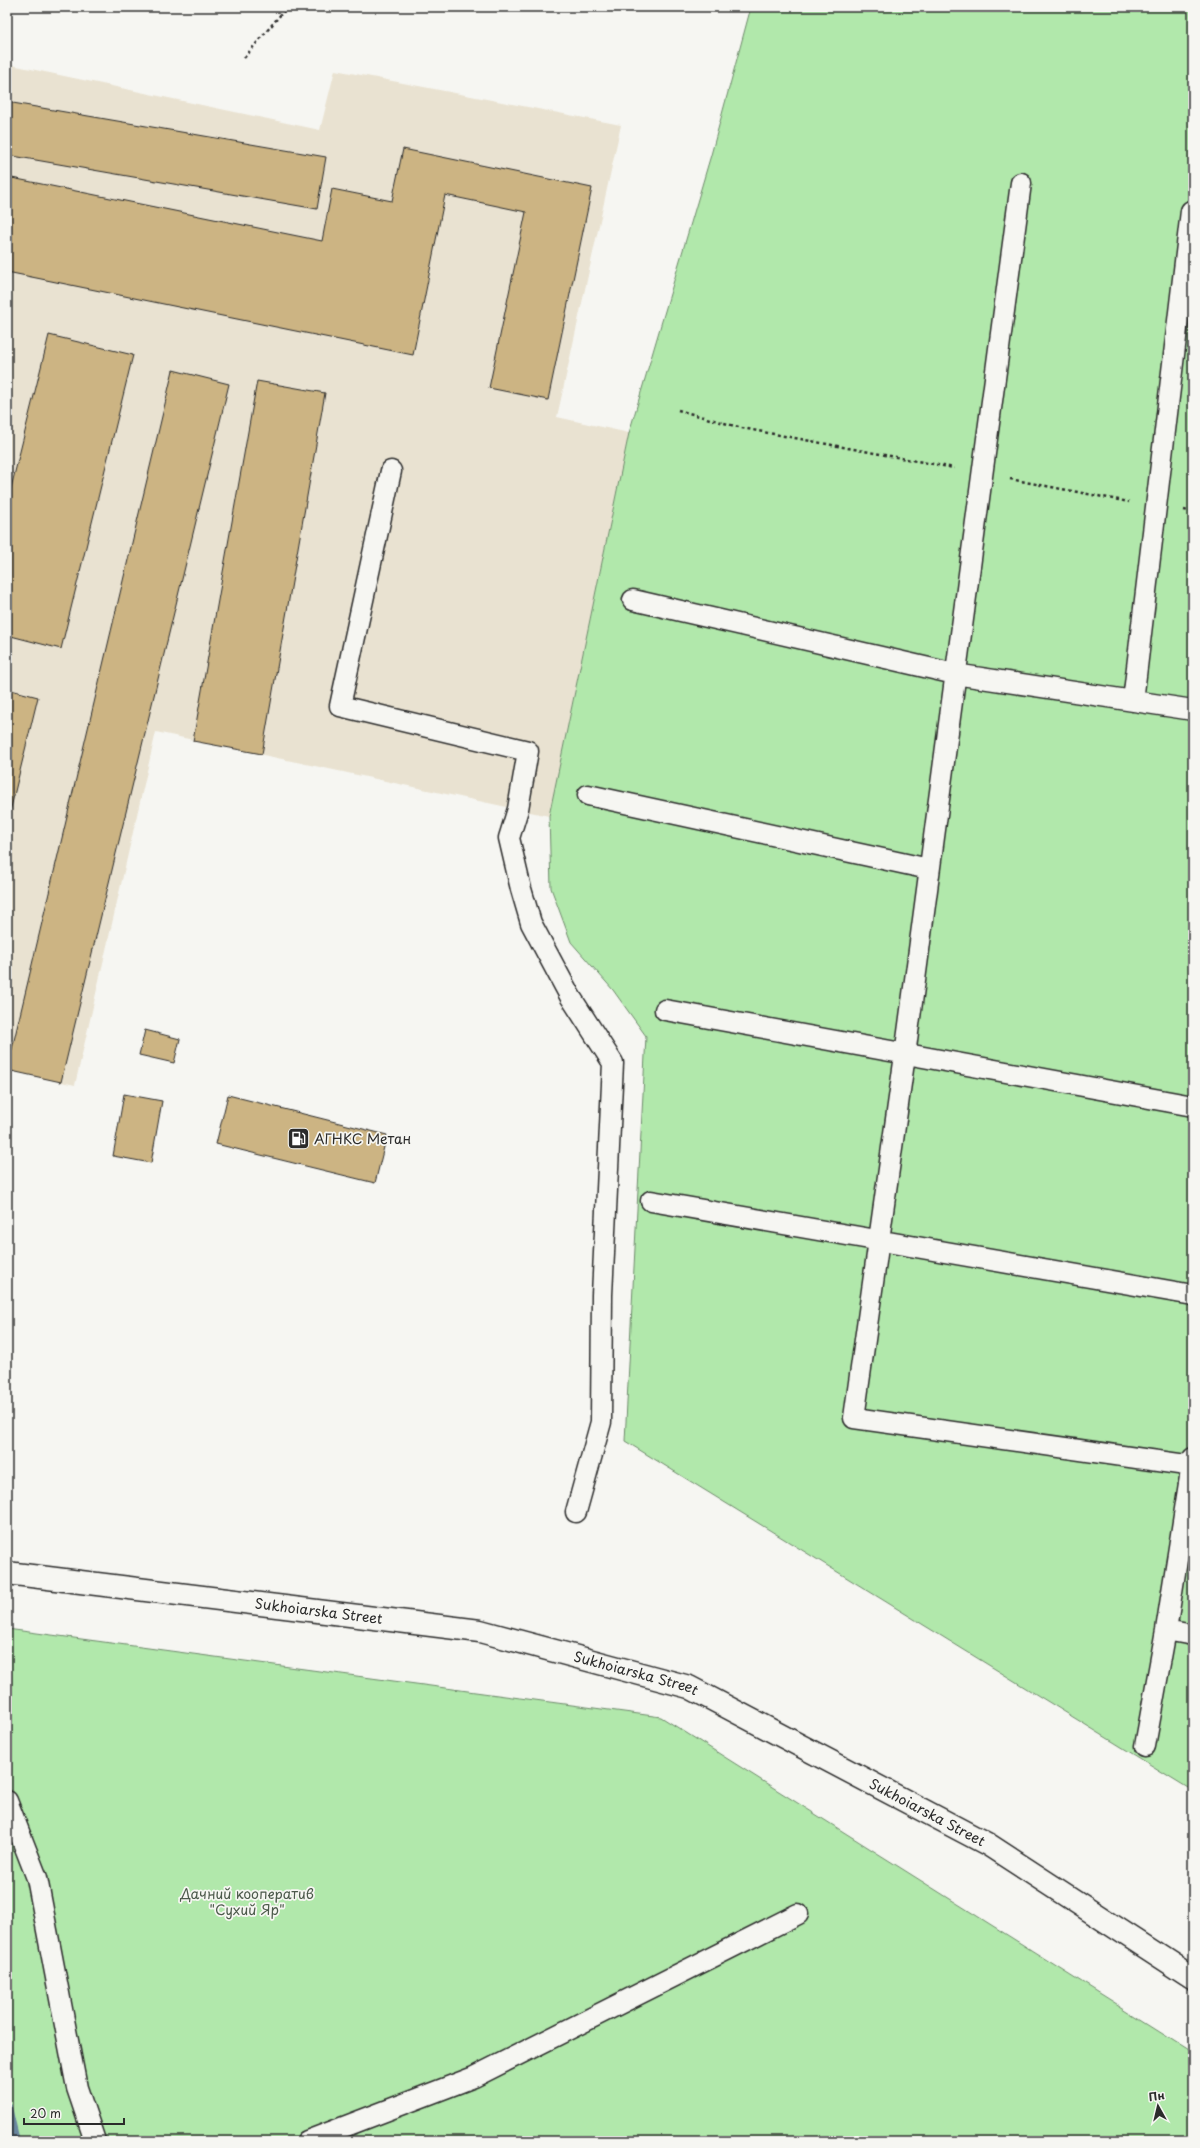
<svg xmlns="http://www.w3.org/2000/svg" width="1200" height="2148" font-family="'Playpen Sans',sans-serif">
  <rect width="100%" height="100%" fill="#f6f6f2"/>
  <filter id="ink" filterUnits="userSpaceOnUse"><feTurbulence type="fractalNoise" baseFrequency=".025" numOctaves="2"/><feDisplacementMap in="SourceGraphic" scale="8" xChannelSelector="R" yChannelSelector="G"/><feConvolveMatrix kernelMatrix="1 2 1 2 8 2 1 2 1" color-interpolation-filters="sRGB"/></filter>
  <g filter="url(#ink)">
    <!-- built -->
    <path fill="#e9e2d1" d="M 7,64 L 320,130 L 335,70 L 621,125 L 557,417 L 629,433 L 549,816 L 156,732 L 75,1085 L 7,1070 Z"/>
    <!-- green -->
    <path fill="#b1e8ab" stroke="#6e8a6b" d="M 751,7 L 1193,7 L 1193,1791 L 625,1441 L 646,1036 L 613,990 L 571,942 L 551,888 L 549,816 L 629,433 L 711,155 Z
      M 7,1629 L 661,1717 L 1193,2052 L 1193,2141 L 7,2141 Z"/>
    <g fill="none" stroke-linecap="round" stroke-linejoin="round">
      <!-- stream -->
      <path stroke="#69869f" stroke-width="10" d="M 7,2108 L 15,2141"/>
    </g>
    <!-- building -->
    <path fill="#ccb483" stroke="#2b2b2b" d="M 7,102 L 326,157 L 317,209 L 7,155 Z
      M 403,149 L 592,188 L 548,400 L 489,388 L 526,212 L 445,195 L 413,355 L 7,272 L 7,177 L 322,241 L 332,189 L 392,201 Z
      M 49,335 L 133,355 L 61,649 L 7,635 L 7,504 Z
      M 173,370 L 229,384 L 61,1082 L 7,1070 Z
      M 257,381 L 325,393 L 262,754 L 193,741 Z
      M 7,689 L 38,697 L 7,824 Z
      M 145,1030 L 180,1039 L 174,1063 L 139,1055 Z
      M 124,1094 L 162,1101 L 151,1163 L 113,1156 Z
      M 228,1095 L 387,1135 L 375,1183 L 216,1144 Z"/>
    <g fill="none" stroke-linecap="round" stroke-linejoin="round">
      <defs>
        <path id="lane" d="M 1021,183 L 905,1055 L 854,1418 L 1193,1466
          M 391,471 L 340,706 L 528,751 L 518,809 L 509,838 L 521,889 L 531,923 L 570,996 L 613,1063 L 602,1295 L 601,1422 L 576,1512
          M 633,600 L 955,674 L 1193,710
          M 1133,701 L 1191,211
          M 588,795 L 929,869
          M 665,1010 L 1193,1106
          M 651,1201 L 1193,1295
          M 1166,1630 L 1193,1635
          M 1145,1746 L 1166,1630 L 1193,1458
          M 7,1801 L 37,1878 L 77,2088 L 95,2141
          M 307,2141 L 474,2077 L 798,1914"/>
        <g id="secondary">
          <path id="s1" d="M 7,1573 L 480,1631 L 689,1687 L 989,1845 L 1193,1978"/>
        </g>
      </defs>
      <!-- lane casing -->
      <use href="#lane" stroke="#2b2b2b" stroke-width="23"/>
      <!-- secondary casing -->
      <use href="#secondary" stroke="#2b2b2b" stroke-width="25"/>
      <!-- path -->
      <path stroke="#2b2b2b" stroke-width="2.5" stroke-dasharray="3 3" stroke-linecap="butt" d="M 244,58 L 287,7
        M 678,410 L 742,428 L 954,468
        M 1010,479 L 1129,502
        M 1184,510 L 1193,512"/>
      <!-- lane -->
      <use href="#lane" stroke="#f6f6f2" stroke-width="20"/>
      <!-- secondary -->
      <use href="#secondary" stroke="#f6f6f2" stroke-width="22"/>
    </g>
  </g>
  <!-- icons -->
  <defs>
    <symbol id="fuel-square" viewBox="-11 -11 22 22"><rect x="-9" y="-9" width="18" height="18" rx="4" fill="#2b2b2b" stroke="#f6f6f2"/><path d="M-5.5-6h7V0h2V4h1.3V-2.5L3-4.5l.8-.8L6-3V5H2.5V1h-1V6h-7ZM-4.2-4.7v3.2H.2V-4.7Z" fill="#fff"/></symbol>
  </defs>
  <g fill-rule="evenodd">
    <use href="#fuel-square" x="286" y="1126" width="25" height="25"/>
  </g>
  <g text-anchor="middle" stroke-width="3.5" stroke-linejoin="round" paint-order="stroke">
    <!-- poi labels -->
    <g font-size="14" fill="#2b2b2b" stroke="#f6f6f2" text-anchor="start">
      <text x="314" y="1144">АГНКС Метан</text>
    </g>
    <!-- street labels -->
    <g font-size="14" fill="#2b2b2b" stroke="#f6f6f2">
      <text dy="5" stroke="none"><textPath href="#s1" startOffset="314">Sukhoiarska Street</textPath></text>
      <text dy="5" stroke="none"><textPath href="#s1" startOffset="638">Sukhoiarska Street</textPath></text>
      <text dy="5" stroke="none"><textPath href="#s1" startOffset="962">Sukhoiarska Street</textPath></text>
    </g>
    <!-- park labels -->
    <g font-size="14" fill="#4c5a4b" stroke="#f6f6f2">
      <text x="247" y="1899">Дачний кооператив<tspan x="247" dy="16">"Сухий Яр"</tspan></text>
    </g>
  </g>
  <!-- margin -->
  <rect width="1200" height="2148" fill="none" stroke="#f6f6f2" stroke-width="24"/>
  <rect x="12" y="12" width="1176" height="2124" fill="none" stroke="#2b2b2b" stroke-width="1.5" filter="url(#ink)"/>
  <!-- north arrow -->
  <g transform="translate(1158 2106) rotate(352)" stroke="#f6f6f2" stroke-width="3" paint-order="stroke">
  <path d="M0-3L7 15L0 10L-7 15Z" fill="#2b2b2b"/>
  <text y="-6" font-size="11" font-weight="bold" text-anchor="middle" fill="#2b2b2b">Пн</text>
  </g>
  <!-- scale -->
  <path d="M24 2118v6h100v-6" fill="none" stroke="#2b2b2b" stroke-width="2"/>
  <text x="30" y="2118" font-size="12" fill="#2b2b2b" stroke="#f6f6f2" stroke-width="3" paint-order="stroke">20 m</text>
</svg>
